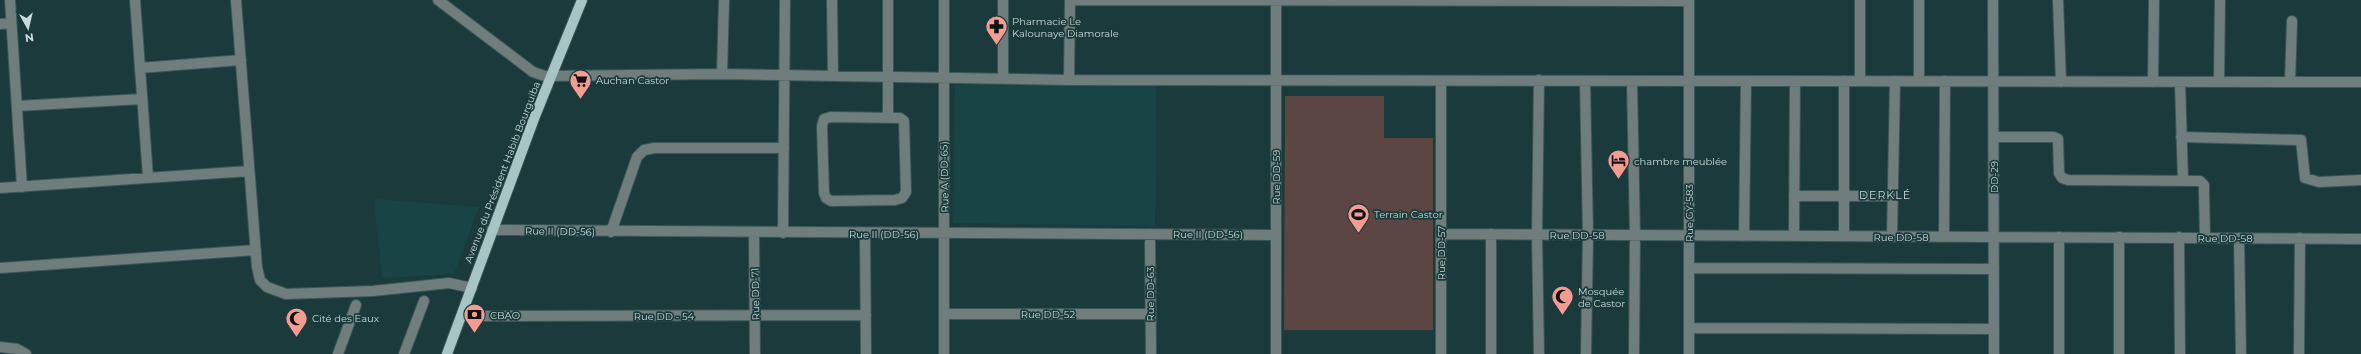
<svg xmlns="http://www.w3.org/2000/svg" width="2361" height="354" font-family="Montserrat,sans-serif">
  <rect width="100%" height="100%" fill="#1b3a3b"/>
  <!-- built -->
  <path fill="#194446" d="M 955,83 L 1157,86 L 1155,226 L 953,223 Z
    M 374,199 L 479,207 L 454,274 L 382,278 Z"/>
  <!-- green -->
  <path fill="#5b4643" d="M 1285,96 L 1384,96 L 1384,138 L 1433,138 L 1433,330 L 1284,330 Z"/>
  <g fill="none" stroke-linecap="round" stroke-linejoin="round">
    <defs>
      <path id="minor" d="M 10,0 L 22,187
        M 135,0 L 148,177
        M 236,0 L 257,267 L 260,280 L 267,287 L 286,294 L 373,291 L 449,283 L 472,288
        M 438,0 L 533,72 L 545,76 L 722,74 L 1069,80 L 2361,82
        M 832,0 L 833,76
        M 1070,0 L 1689,1
        M 1689,0 L 1689,354
        M 1919,0 L 1919,81
        M 1993,0 L 1994,354
        M 2058,0 L 2061,82
        M 0,24 L 11,23
        M 140,68 L 241,60
        M 722,74 L 724,0
        M 1003,79 L 1003,0
        M 1069,80 L 1070,0
        M 1441,81 L 1441,354
        M 1585,81 L 1588,235 L 1586,354
        M 1632,81 L 1635,235 L 1634,354
        M 1860,81 L 1860,0
        M 2153,82 L 2154,0
        M 2180,82 L 2183,181
        M 2219,82 L 2220,0
        M 2290,82 L 2292,21
        M 17,106 L 142,99
        M 831,117 L 900,118 L 904,121 L 906,192 L 902,198 L 895,200 L 831,201 L 826,198 L 824,193 L 822,126 L 824,119 Z
        M 888,118 L 888,0
        M 1994,137 L 2054,137 L 2058,139 L 2059,173 L 2062,178 L 2068,180 L 2200,181 L 2204,185 L 2204,191 L 2205,238
        M 2181,137 L 2301,140 L 2305,178 L 2319,182 L 2361,180
        M 0,188 L 249,171
        M 1794,196 L 1893,196
        M 492,230 L 1276,235
        M 611,232 L 637,157 L 644,150 L 654,148 L 784,148
        M 754,233 L 755,354
        M 783,233 L 785,0
        M 865,234 L 866,354
        M 1150,234 L 1151,354
        M 1441,234 L 2361,239
        M 1491,234 L 1491,354
        M 1744,236 L 1746,81
        M 1794,236 L 1795,81
        M 1844,236 L 1844,81
        M 1892,237 L 1895,81
        M 1944,237 L 1945,81
        M 2119,237 L 2119,354
        M 2179,237 L 2180,354
        M 2239,238 L 2241,354
        M 0,268 L 256,250
        M 1689,268 L 1994,269
        M 945,314 L 1150,314
        M 462,316 L 866,315
        M 1689,328 L 1994,329
        M 0,347 L 17,349 L 26,354
        M 338,354 L 356,305
        M 404,354 L 424,301
        M 944,354 L 944,0
        M 1276,354 L 1276,0
        M 1539,354 L 1537,235 L 1539,80
        M 2059,354 L 2059,237
        M 2299,354 L 2300,238"/>
      <path id="major" d="M 447,354 L 535,116 L 582,0"/>
    </defs>
    <!-- minor casing -->
    <use href="#minor" stroke="#3a5758" stroke-width="12"/>
    <!-- major casing -->
    <use href="#major" stroke="#3a5758" stroke-width="12"/>
    <!-- minor -->
    <use href="#minor" stroke="#6f7d7d" stroke-width="10"/>
    <!-- major -->
    <use href="#major" stroke="#a8c5c6" stroke-width="10"/>
  </g>
  <!-- icons -->
  <defs>
    <symbol id="pharmacy-pin" viewBox="-11 -11 22 30"><path d="M0 17L-7.5 6A9.5 9.5 0 1 1 7.5 6Z" fill="#f59c92" stroke="#1b3a3b"/><path d="M-2-6h4v4h4v4h-4v4h-4v-4h-4v-4h4Z" fill="#111"/></symbol>
    <symbol id="supermarket-pin" viewBox="-11 -11 22 30"><path d="M0 17L-7.5 6A9.5 9.5 0 1 1 7.5 6Z" fill="#f59c92" stroke="#1b3a3b"/><path d="M-6-5.5h2.5l.6 2H6L4.5 2H-2.5L-4.4-4H-6ZM-1.5 3.2a1.3 1.3 0 1 0 .1 0ZM3 3.2a1.3 1.3 0 1 0 .1 0Z" fill="#111"/></symbol>
    <symbol id="hotel-pin" viewBox="-11 -11 22 30"><path d="M0 17L-7.5 6A9.5 9.5 0 1 1 7.5 6Z" fill="#f59c92" stroke="#1b3a3b"/><path d="M-6-4.5h1.5V1H6V5H4.5V3h-9V5H-6ZM-4 0a1.8 1.8 0 1 1 3.6 0ZM.5 0V-2.5h3Q6-2.5 6 0Z" fill="#111"/></symbol>
    <symbol id="stadium-pin" viewBox="-11 -11 22 30"><path d="M0 17L-7.5 6A9.5 9.5 0 1 1 7.5 6Z" fill="#f59c92" stroke="#1b3a3b"/><path d="M0-5a6.5 5 0 1 0 0 10a6.5 5 0 1 0 0-10ZM-3.5-1.8h7v3.6h-7Z" fill="#111"/></symbol>
    <symbol id="mosque-pin" viewBox="-11 -11 22 30"><path d="M0 17L-7.5 6A9.5 9.5 0 1 1 7.5 6Z" fill="#f59c92" stroke="#1b3a3b"/><path d="M3.5-4.9A6 6 0 1 0 3.5 4.9A5 5 0 1 1 3.5-4.9Z" fill="#111"/></symbol>
    <symbol id="bank-pin" viewBox="-11 -11 22 30"><path d="M0 17L-7.5 6A9.5 9.5 0 1 1 7.5 6Z" fill="#f59c92" stroke="#1b3a3b"/><path d="M-6-4H6V4H-6ZM0-2.3a2.3 2.3 0 1 0 0 4.6a2.3 2.3 0 1 0 0-4.6Z" fill="#111"/></symbol>
  </defs>
  <g fill-rule="evenodd">
    <use href="#pharmacy-pin" x="984" y="14" width="25" height="34"/>
    <use href="#supermarket-pin" x="568" y="68" width="25" height="34"/>
    <use href="#hotel-pin" x="1606" y="148" width="25" height="34"/>
    <use href="#stadium-pin" x="1346" y="202" width="25" height="34"/>
    <use href="#mosque-pin" x="1550" y="284" width="25" height="34"/>
    <use href="#bank-pin" x="462" y="302" width="25" height="34"/>
    <use href="#mosque-pin" x="284" y="306" width="25" height="34"/>
  </g>
  <g text-anchor="middle" stroke-width="3.5" stroke-linejoin="round" paint-order="stroke">
    <!-- poi labels -->
    <g font-size="10" fill="#c8dada" stroke="#1b3a3b" text-anchor="start">
      <text x="1012" y="25">Pharmacie Le<tspan x="1012" dy="12">Kalounaye Diamorale</tspan></text>
      <text x="596" y="84">Auchan Castor</text>
      <text x="1634" y="165">chambre meublée</text>
      <text x="1374" y="218">Terrain Castor</text>
      <text x="1578" y="295">Mosquée<tspan x="1578" dy="12">de Castor</tspan></text>
      <text x="490" y="319">CBAO</text>
      <text x="312" y="322">Cité des Eaux</text>
    </g>
    <!-- street labels -->
    <g font-size="10" fill="#c8dada" stroke="#1b3a3b">
      <text transform="translate(502 172) rotate(-69)" y="4">Avenue du Président Habib Bourguiba</text>
      <text transform="translate(944 177) rotate(-91)" y="4">Rue A (DD-65)</text>
      <text transform="translate(1276 177) rotate(-90)" y="4">Rue DD-59</text>
      <text transform="translate(1994 177) rotate(-90)" y="4">DD-29</text>
      <text transform="translate(1689 213) rotate(-90)" y="4">Rue GY-583</text>
      <text transform="translate(560 231) rotate(1)" y="4">Rue II (DD-56)</text>
      <text x="884" y="238">Rue II (DD-56)</text>
      <text x="1208" y="238">Rue II (DD-56)</text>
      <text x="1577" y="239">Rue DD-58</text>
      <text x="1901" y="241">Rue DD-58</text>
      <text x="2225" y="242">Rue DD-58</text>
      <text transform="translate(1441 253) rotate(-90)" y="4">Rue DD-57</text>
      <text transform="translate(755 294) rotate(-91)" y="4">Rue DD-71</text>
      <text transform="translate(1150 294) rotate(-90)" y="4">Rue DD-63</text>
      <text x="1048" y="318">Rue DD-52</text>
      <text x="664" y="320">Rue DD - 54</text>
    </g>
    <!-- neighbourhood labels -->
    <g font-size="11" letter-spacing="1" fill="#c8dada" stroke="#1b3a3b">
      <text x="1885" y="199">DERKLÉ</text>
    </g>
  </g>
  <!-- north arrow -->
  <g transform="translate(28 28) rotate(172)" stroke="#1b3a3b" stroke-width="3" paint-order="stroke">
  <path d="M0-3L7 15L0 10L-7 15Z" fill="#c8dada"/>
  <text y="-6" font-size="11" font-weight="bold" text-anchor="middle" fill="#c8dada">N</text>
  </g>
</svg>
